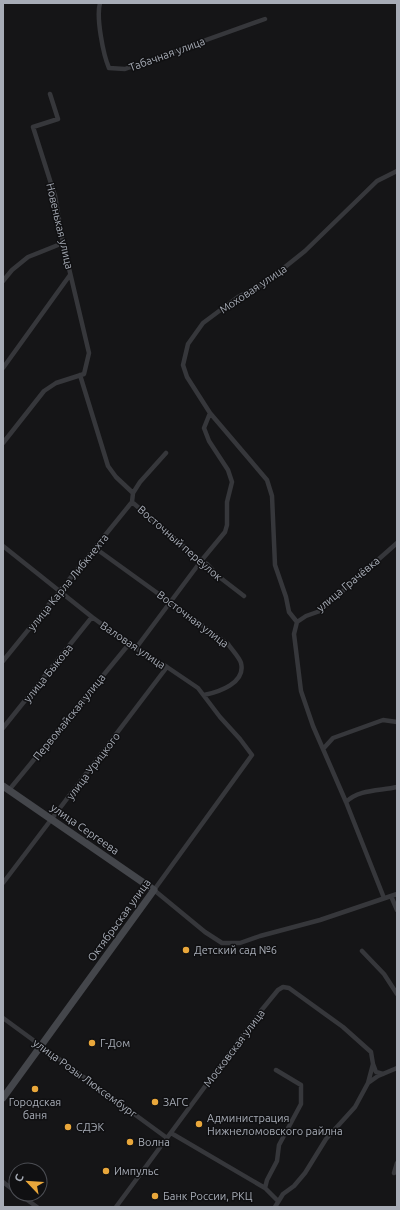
<svg xmlns="http://www.w3.org/2000/svg" width="400" height="1210" font-family="Ubuntu,sans-serif">
  <rect width="100%" height="100%" fill="#151517"/>
  <g fill="none" stroke-linecap="round" stroke-linejoin="round">
    <!-- street -->
    <path stroke="#36373b" stroke-width="4.5" d="M 100,3 C 96,17 103,54 109,68 L 125,69 L 265,19
      M 3,281 L 12,270 L 28,257 L 63,243
      M 3,368 L 70,275
      M 80,375 L 108,466 L 116,477 L 133,493 L 132,502 L 201,561 L 207,564 L 218,576 L 244,596
      M 3,443 L 44,391 L 56,383 L 84,374 L 89,353 L 63,243 L 55,196 L 33,127 L 58,119 L 50,94
      M 133,493 L 140,482 L 166,453
      M 3,546 L 92,617 L 129,644 L 167,667 L 198,688 L 220,717 L 240,739 L 252,755 L 154,890 L 205,932 L 222,943 L 240,943 L 260,936 L 320,920 L 397,894
      M 95,548 L 228,644 C 232,650 239,657 241,663 C 246,683 219,692 204,695
      M 297,622 L 306,616 L 320,611 L 397,543
      M 136,648 L 201,561 L 225,532 L 227,525 L 227,502 L 232,482 L 228,470 L 209,441 L 204,428 L 210,413
      M 3,661 L 132,502
      M 3,728 L 92,617
      M 323,749 L 333,738 L 383,720 L 397,722
      M 9,790 L 129,644
      M 346,802 C 359,789 380,791 397,787
      M 3,883 L 167,667
      M 391,896 L 397,910
      M 384,898 L 346,802 L 313,726 L 301,691 L 294,634 L 297,622 L 289,612 L 286,597 L 275,565 L 272,496 L 267,480 L 210,413 L 187,377 L 183,365 L 188,344 L 203,323 L 238,297 L 265,283 L 305,251 L 377,181 L 397,171
      M 362,951 L 384,974 L 397,994
      M 3,1018 L 167,1138
      M 373,1064 L 376,1072 L 383,1074
      M 276,1070 L 301,1085 L 301,1104 L 279,1145 L 277,1161 L 267,1180 L 265,1188 L 278,1201
      M 171,1133 L 265,1188
      M 394,1173 L 397,1163
      M 3,1182 L 16,1192
      M 19,1194 L 37,1207
      M 116,1207 L 260,1012 L 278,990 L 283,987 L 289,988 L 343,1027 L 371,1052 L 373,1064 L 368,1083
      M 275,1207 L 283,1194 L 294,1186 L 305,1173 L 326,1139 L 355,1107 L 368,1083 L 378,1076 L 397,1068"/>
    <!-- secondary -->
    <path stroke="#44464b" stroke-width="7" d="M 3,786 L 154,890 L 3,1098"/>
  </g>
  <!-- markers -->
  <g fill="#e9a73b" stroke="#101012" stroke-width="1.5">
    <circle cx="186" cy="950" r="4"/>
    <circle cx="92" cy="1043" r="4"/>
    <circle cx="35" cy="1089" r="4"/>
    <circle cx="155" cy="1102" r="4"/>
    <circle cx="199" cy="1124" r="4"/>
    <circle cx="68" cy="1127" r="4"/>
    <circle cx="130" cy="1142" r="4"/>
    <circle cx="106" cy="1171" r="4"/>
    <circle cx="155" cy="1196" r="4"/>
  </g>
  <g text-anchor="middle" stroke-width="3" stroke-linejoin="round" paint-order="stroke">
    <!-- street labels -->
    <g font-size="11" fill="#a7acb6" stroke="#101012">
      <text transform="translate(167 54) rotate(-20)" y="4">Табачная улица</text>
      <text transform="translate(60 226) rotate(77)" y="4">Новенькая улица</text>
      <text transform="translate(253 289) rotate(-34)" y="4">Моховая улица</text>
      <text transform="translate(180 543) rotate(41)" y="4">Восточный переулок</text>
      <text transform="translate(68 582) rotate(-51)" y="4">улица Карла Либкнехта</text>
      <text transform="translate(348 584) rotate(-40)" y="4">улица Грачёвка</text>
      <text transform="translate(193 619) rotate(37)" y="4">Восточная улица</text>
      <text transform="translate(133 645) rotate(34)" y="4">Валовая улица</text>
      <text transform="translate(48 673) rotate(-51)" y="4">улица Быкова</text>
      <text transform="translate(69 717) rotate(-51)" y="4">Первомайская улица</text>
      <text transform="translate(93 766) rotate(-53)" y="4">улица Урицкого</text>
      <text transform="translate(85 829) rotate(35)" y="4">улица Сергеева</text>
      <text transform="translate(119 920) rotate(-54)" y="4">Октябрьская улица</text>
      <text transform="translate(234 1048) rotate(-53)" y="4">Московская улица</text>
      <text transform="translate(85 1078) rotate(36)" y="4">улица Розы Люксембург</text>
    </g>
    <!-- poi labels -->
    <g font-size="11" fill="#a7acb6" stroke="#101012" text-anchor="start">
      <text x="194" y="954">Детский сад №6</text>
      <text x="100" y="1047">Г-Дом</text>
      <text x="35" y="1106" text-anchor="middle">Городская<tspan x="35" dy="13">баня</tspan></text>
      <text x="163" y="1106">ЗАГС</text>
      <text x="207" y="1122">Администрация<tspan x="207" dy="13">Нижнеломовского райлна</tspan></text>
      <text x="76" y="1131">СДЭК</text>
      <text x="138" y="1146">Волна</text>
      <text x="114" y="1175">Импульс</text>
      <text x="163" y="1200">Банк России, РКЦ</text>
    </g>
  </g>
  <!-- border -->
  <rect width="400" height="1210" fill="none" stroke="#a7acb6" stroke-width="8"/>
  <!-- north arrow -->
  <g transform="translate(28 1182) rotate(295)"><circle r="19" fill="#101012" stroke="#4c4e54"/>
  <path d="M0-3L7 15L0 10L-7 15Z" fill="#e9a73b"/>
  <text y="-6" font-size="11" font-weight="bold" text-anchor="middle" fill="#a7acb6">С</text>
  </g>
</svg>
